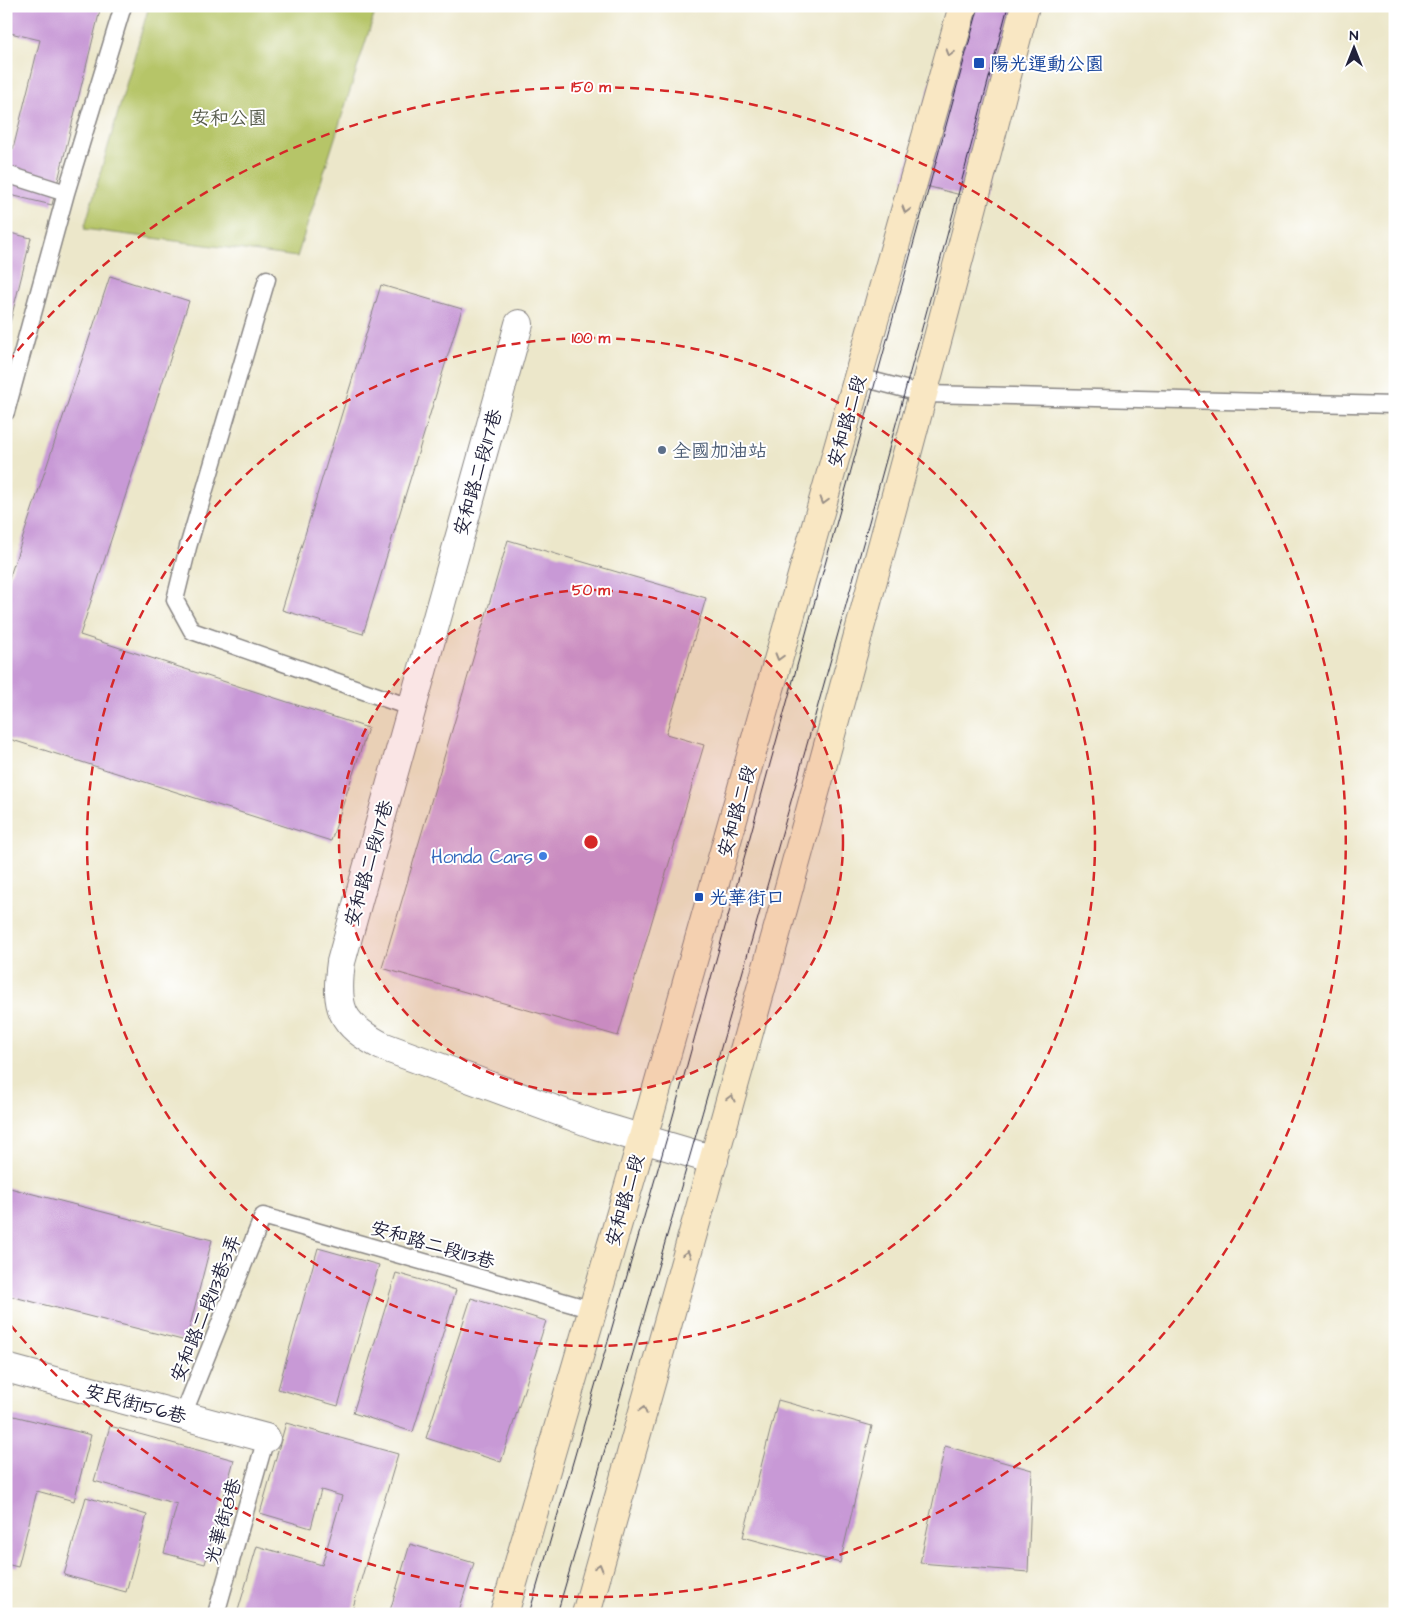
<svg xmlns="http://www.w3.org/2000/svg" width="1401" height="1620" font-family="'Architects Daughter','LXGW WenKai TC',sans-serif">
  <rect width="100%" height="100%" fill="#fff"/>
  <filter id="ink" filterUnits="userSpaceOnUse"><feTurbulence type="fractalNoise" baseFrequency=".02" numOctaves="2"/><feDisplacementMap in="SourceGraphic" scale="10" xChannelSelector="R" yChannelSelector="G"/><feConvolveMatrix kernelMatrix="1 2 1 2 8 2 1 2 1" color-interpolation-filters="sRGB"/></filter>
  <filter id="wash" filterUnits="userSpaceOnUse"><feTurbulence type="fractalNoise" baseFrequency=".0096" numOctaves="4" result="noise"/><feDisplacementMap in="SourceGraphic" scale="20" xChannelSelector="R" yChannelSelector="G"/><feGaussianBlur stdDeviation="1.12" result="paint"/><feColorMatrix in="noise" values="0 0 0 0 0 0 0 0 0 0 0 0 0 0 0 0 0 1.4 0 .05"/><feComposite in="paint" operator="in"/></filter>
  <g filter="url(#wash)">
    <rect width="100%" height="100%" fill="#ece7ca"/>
    <!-- green -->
    <path fill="#b6c568" stroke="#6c7452" d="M 149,6 L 377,6 L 297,257 L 84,229 Z"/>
    <g id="blocks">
      <!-- building -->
      <path fill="#c899d6" d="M 6,6 L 101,6 L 52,205 L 6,194 L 6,147 L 13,149 L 40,40 L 6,32 Z
        M 952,6 L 1036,6 L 984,201 L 903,180 Z
        M 6,232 L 31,238 L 7,335 L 6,335 Z
        M 110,276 L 189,301 L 80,635 L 368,728 L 331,841 L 6,738 L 6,588 Z
        M 381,285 L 462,309 L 363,634 L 282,610 Z
        M 508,540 L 706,598 L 666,734 L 704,745 L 618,1036 L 382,968 Z
        M 6,1187 L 212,1240 L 186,1341 L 6,1295 Z
        M 318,1248 L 379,1265 L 338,1406 L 278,1389 Z
        M 396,1273 L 456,1290 L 413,1432 L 353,1413 Z
        M 471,1298 L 546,1321 L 501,1462 L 426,1438 Z
        M 778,1400 L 872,1426 L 840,1563 L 743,1537 Z
        M 6,1414 L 91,1435 L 74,1501 L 37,1491 L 18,1567 L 6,1564 Z
        M 286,1423 L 398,1454 L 351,1614 L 237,1614 L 257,1546 L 322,1565 L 342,1496 L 321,1490 L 311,1528 L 260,1513 Z
        M 110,1426 L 234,1460 L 205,1564 L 164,1553 L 177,1504 L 94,1481 Z
        M 945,1446 L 1032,1470 L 1028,1572 L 920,1563 Z
        M 86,1497 L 147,1515 L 126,1592 L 64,1575 Z
        M 410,1544 L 474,1563 L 458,1614 L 389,1614 Z"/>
    </g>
  </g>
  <g filter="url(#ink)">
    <use href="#blocks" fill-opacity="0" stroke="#878482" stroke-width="1"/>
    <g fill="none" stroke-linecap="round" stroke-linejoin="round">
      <defs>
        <path id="lane" d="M 6,174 L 66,193
          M 267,279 L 188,547 L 175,600 L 192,631 L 412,708
          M 859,377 L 924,394 L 1395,405
          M 6,412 L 66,193 L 123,6
          M 183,1415 L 263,1216 L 593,1310
          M 216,1614 L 266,1438"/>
        <path id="street" d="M 519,324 L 341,962 C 335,1008 340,1024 382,1046 L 596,1125 L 714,1160
          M 6,1368 L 266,1438"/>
        <path id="secondary" d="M 504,1614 L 650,1113 L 963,6
          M 586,1614 C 737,1079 886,544 1025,6"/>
      </defs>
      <!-- lane casing -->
      <use href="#lane" stroke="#878482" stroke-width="19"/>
      <!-- street casing -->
      <use href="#street" stroke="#878482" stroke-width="30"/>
      <!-- secondary casing -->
      <use href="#secondary" stroke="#878482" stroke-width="30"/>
      <!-- lane -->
      <use href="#lane" stroke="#fff" stroke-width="16"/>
      <!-- street -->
      <use href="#street" stroke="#fff" stroke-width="28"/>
      <!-- secondary -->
      <use href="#secondary" stroke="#f9e7c3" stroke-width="28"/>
      <!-- tram -->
      <path stroke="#22223b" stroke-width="1" d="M 529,1614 L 668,1134 L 979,6
        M 557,1614 C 713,1080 867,544 1008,6"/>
    </g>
    <!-- one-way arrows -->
    <defs><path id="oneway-chevron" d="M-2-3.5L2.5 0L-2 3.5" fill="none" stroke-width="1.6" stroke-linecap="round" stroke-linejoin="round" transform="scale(1.25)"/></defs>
    <g stroke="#988e86">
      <use href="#oneway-chevron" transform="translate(950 53) rotate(106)"/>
      <use href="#oneway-chevron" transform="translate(906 210) rotate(106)"/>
      <use href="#oneway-chevron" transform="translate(824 501) rotate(106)"/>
      <use href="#oneway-chevron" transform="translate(779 657) rotate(106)"/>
      <use href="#oneway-chevron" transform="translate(731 1098) rotate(-75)"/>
      <use href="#oneway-chevron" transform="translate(687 1254) rotate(-74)"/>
      <use href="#oneway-chevron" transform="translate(643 1410) rotate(-74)"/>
      <use href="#oneway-chevron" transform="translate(599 1567) rotate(-74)"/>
    </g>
  </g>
  <!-- distance rings -->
  <circle cx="591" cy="842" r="252" fill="#d62828" fill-opacity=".12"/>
  <g fill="none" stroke="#d62828" stroke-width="2.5" stroke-dasharray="9 6">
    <circle cx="591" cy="842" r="252"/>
    <circle cx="591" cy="842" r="504"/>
    <path d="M8 362A755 755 0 1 1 8 1322"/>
  </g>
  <!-- markers -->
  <g fill="#1a4fb4" stroke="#fff" stroke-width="2">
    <rect x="973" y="57" width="12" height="12" rx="2.5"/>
    <rect x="694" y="892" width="10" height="10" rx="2.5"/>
  </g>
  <circle fill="#5c6f8a" stroke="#fff" stroke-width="2" cx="662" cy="450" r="5"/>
  <circle fill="#3f7fe0" stroke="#fff" stroke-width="2" cx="543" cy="856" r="5"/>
  <g text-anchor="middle" stroke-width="4" stroke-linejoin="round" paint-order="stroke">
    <!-- transit labels -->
    <g font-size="19" fill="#164399" stroke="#fff" text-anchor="start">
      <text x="990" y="70">陽光運動公園</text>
      <text x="709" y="904">光華街口</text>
    </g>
    <!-- park labels -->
    <g font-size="19" fill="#565b4b" stroke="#fff">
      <text x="229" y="124">安和公園</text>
    </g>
    <!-- street labels -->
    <g font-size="19" fill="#22223b" stroke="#fff">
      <text transform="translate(846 421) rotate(-74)" y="7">安和路二段</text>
      <text transform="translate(477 472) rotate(-74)" y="7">安和路二段117巷</text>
      <text transform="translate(736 811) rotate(-74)" y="7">安和路二段</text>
      <text transform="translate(368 863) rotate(-74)" y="7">安和路二段117巷</text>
      <text transform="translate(624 1200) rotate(-74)" y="7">安和路二段</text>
      <text transform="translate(433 1244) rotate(16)" y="7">安和路二段113巷</text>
      <text transform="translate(205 1308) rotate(-68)" y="7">安和路二段113巷3弄</text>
      <text transform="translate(136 1403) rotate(15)" y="7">安民街156巷</text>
      <text transform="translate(222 1521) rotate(-74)" y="7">光華街8巷</text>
    </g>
    <!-- service labels -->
    <g font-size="19" fill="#4e5e75" stroke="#fff" text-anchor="start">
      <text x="672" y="457">全國加油站</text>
    </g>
    <!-- shop labels -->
    <g font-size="19" fill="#366cbe" stroke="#fff" text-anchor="end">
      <text x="533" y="863">Honda Cars</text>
    </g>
  </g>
  <circle cx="591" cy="842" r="8" fill="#d62828" stroke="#fff" stroke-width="2.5"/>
  <g font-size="15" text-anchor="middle" font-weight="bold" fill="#d62828" stroke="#fff" stroke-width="4" stroke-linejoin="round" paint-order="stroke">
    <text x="591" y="92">150 m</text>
    <text x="591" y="343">100 m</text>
    <text x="591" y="595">50 m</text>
  </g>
  <!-- margin -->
  <rect width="1401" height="1620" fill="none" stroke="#fff" stroke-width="25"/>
  <!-- north arrow -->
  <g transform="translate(1354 48)" stroke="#ffffff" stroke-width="4" paint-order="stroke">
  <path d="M0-4L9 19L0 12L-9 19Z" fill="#22223b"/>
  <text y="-8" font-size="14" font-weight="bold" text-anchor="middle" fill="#22223b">N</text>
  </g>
</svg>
